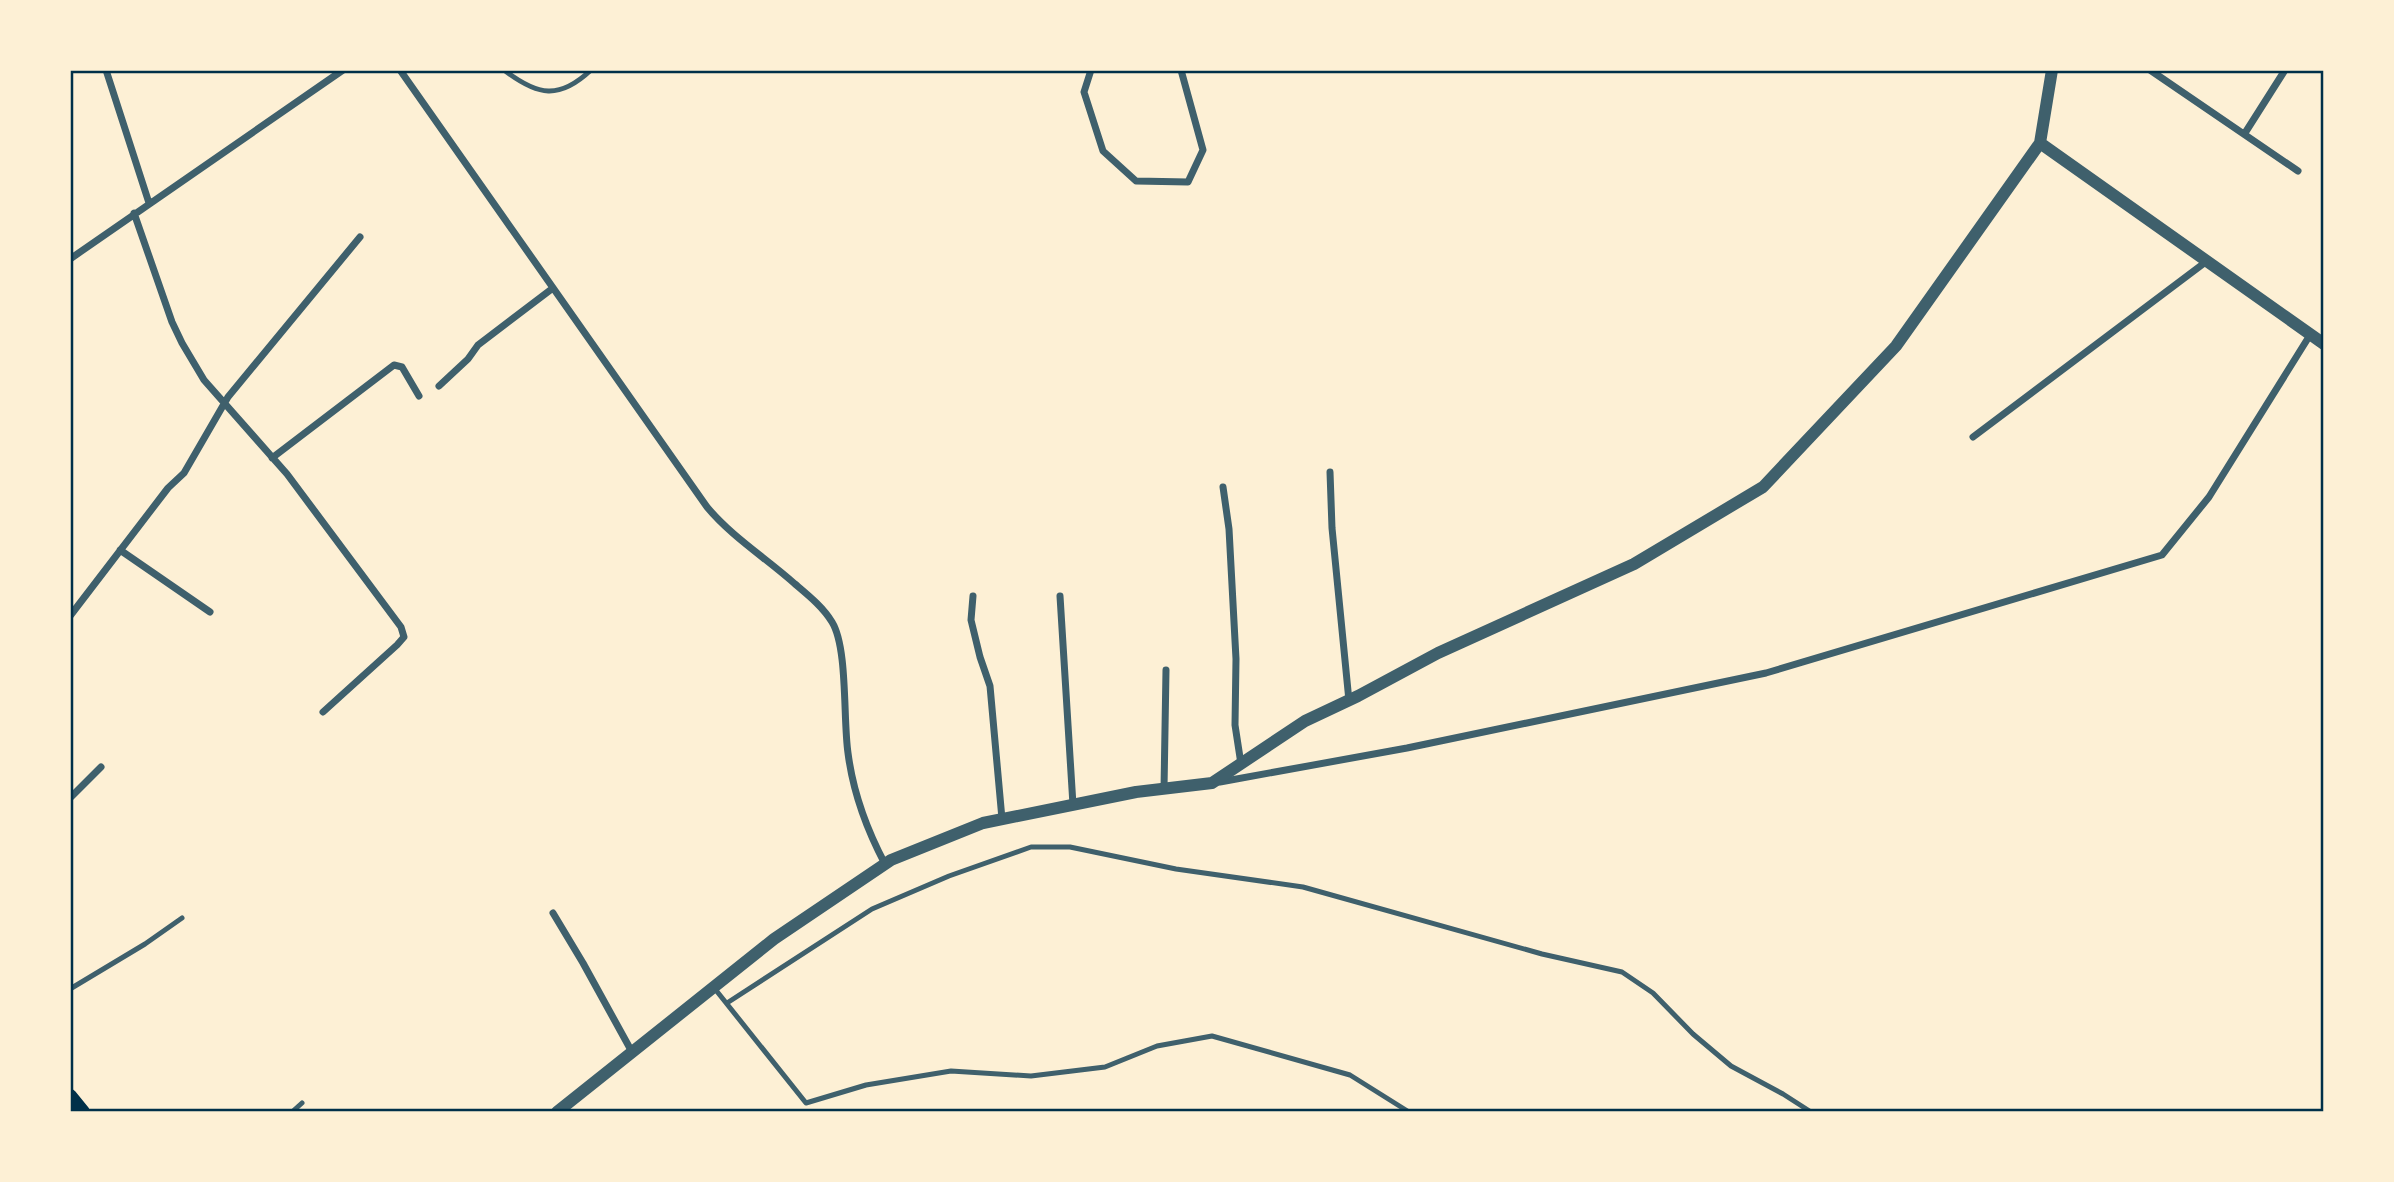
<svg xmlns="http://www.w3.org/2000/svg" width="2394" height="1182" font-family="'Nunito Sans',sans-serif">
  <rect width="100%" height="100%" fill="#fdf0d5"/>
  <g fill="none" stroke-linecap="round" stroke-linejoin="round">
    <!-- service -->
    <path stroke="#3f606c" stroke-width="5" d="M 504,70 C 538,96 559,100 591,70
      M 70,989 L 145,944 L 182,918
      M 715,989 L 806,1103 L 866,1085 L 951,1071 L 1031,1076 L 1105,1067 L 1157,1046 L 1212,1036 L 1350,1075 L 1409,1112
      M 727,1003 L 872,909 L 949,876 L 1031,847 L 1070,847 L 1176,869 L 1303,887 L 1542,954 L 1622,972 L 1653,993 L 1693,1034 L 1731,1066 L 1783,1094 L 1811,1112
      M 292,1112 L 302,1103"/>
    <!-- minor -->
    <path stroke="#3f606c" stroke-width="7" d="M 106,70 L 149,203
      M 400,70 L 707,507 C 732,537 766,558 795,584 C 808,595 823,607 832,622 C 848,648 843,720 848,753 C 853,792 867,830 885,864
      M 1091,70 L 1084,92 L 1103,151 L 1136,181 L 1188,182 L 1203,150 L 1181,70
      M 2150,70 L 2298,171
      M 2245,133 L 2285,70
      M 134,213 L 172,322 L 182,343 L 204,380 L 287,474 L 401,627 L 404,637 L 397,645 L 323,712
      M 70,259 L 343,70
      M 439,386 L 468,359 L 478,345 L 553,288
      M 1973,437 L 2207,261
      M 272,458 L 394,365 L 402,367 L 419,396
      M 1330,472 L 1332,528 L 1349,701
      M 1223,487 L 1229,529 L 1236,659 L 1235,725 L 1241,764
      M 120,550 L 210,612
      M 973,596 L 971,620 L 980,657 L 990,686 L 1002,819
      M 1060,596 L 1073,805
      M 70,616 L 168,488 L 184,473 L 228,397 L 360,237
      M 1220,782 L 1407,748 L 1766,673 L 2162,555 L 2209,497 L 2310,335
      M 1164,789 L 1166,670
      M 70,798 L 101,767
      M 553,913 L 583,963 L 632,1052"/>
    <!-- tertiary -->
    <path stroke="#3f606c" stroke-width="12" d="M 2040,143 L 2324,344
      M 557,1112 L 774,939 L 891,860 L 983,823 L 1136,792 L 1212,783 L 1305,721 L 1358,696 L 1438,653 L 1634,564 L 1763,487 L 1896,346 L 2040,143 L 2052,70"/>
    <!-- secondary -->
    <path stroke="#003049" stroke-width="14" d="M 70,1096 L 83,1112"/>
  </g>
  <!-- border -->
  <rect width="2394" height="1182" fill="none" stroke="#fdf0d5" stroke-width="144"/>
  <rect x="72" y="72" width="2250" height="1038" fill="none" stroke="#003049" stroke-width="2.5"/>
</svg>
